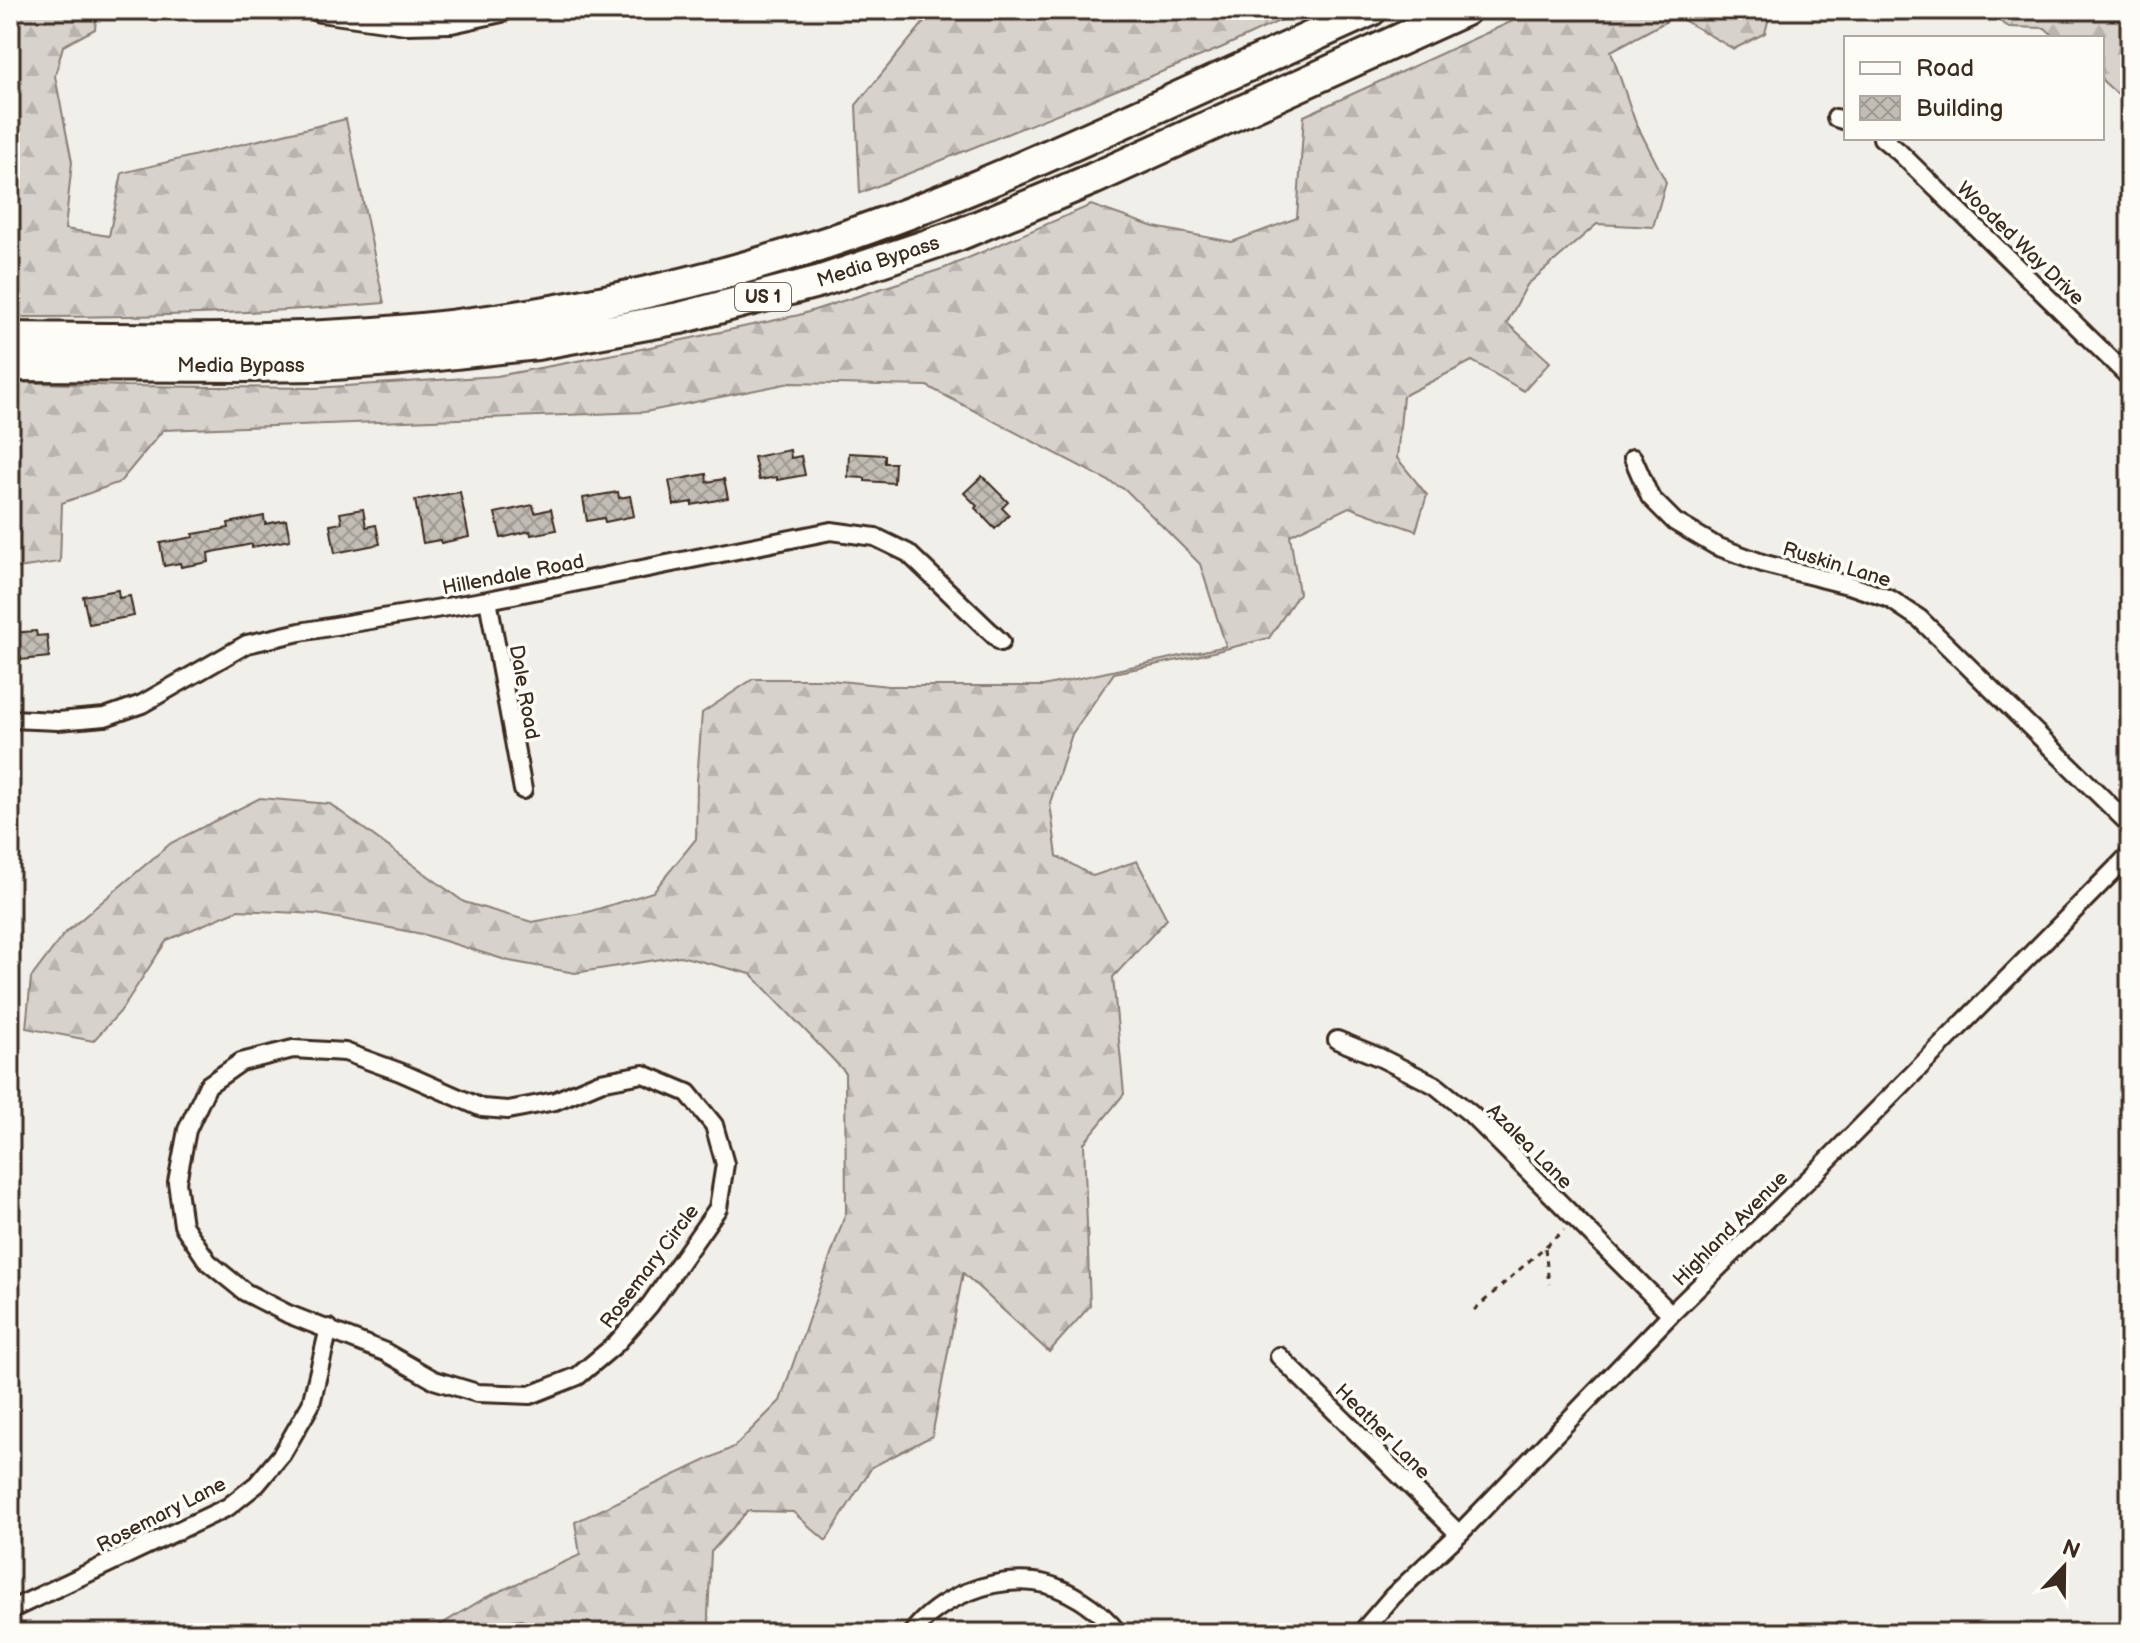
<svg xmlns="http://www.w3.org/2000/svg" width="2140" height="1643" font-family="'Balsamiq Sans',sans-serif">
  <defs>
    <pattern id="forest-firs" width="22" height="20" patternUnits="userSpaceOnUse" patternTransform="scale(2)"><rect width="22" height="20" fill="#d7d2cc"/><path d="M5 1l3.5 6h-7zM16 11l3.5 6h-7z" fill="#b9b4af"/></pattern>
    <pattern id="building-cross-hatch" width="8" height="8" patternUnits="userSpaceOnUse" patternTransform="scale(2)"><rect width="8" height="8" fill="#c1bcb4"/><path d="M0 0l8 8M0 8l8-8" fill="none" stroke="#9e9992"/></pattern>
  </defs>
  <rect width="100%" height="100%" fill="#f1efea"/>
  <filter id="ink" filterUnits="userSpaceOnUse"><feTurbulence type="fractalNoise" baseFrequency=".0125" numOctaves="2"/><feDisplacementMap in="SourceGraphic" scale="16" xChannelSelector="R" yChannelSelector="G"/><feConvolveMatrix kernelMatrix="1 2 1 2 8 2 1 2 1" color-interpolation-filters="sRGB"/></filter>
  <g filter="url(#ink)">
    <!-- forest -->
    <path fill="url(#forest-firs)" stroke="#897e75" stroke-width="2" d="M 10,10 L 97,10 L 95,29 L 63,46 L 55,76 L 72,162 L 65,229 L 109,236 L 122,173 L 346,119 L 384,303 C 260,314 135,317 10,317 Z
      M 934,10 L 1303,10 L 1221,48 L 860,193 L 856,105 Z
      M 1537,10 L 1771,10 L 1765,33 L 1734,49 L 1676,16 L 1611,51 L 1635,121 L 1666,182 L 1653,227 L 1597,224 L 1527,285 L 1507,323 L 1550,362 L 1524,391 L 1472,361 L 1403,396 L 1397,458 L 1427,495 L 1416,531 L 1349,507 L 1290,535 L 1299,593 L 1269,638 L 1189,658 L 1114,673 L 1072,734 L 1050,803 L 1057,856 L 1093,876 L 1137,861 L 1167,919 L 1113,977 L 1124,1094 L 1084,1143 L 1090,1306 L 1049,1352 L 963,1273 L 932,1436 L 872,1467 L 826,1541 L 793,1512 L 748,1511 L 711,1552 L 708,1616 L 712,1633 L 553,1633 L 519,1619 L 458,1629 L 454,1633 L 427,1633 L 485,1598 L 580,1555 L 575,1522 L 734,1447 L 780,1401 L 846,1212 L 845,1072 L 751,974 L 680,956 L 575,973 L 509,961 L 422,934 L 316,914 L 238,910 L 167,940 L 120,1012 L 93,1041 L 26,1028 L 31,978 L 64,934 L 171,843 L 260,798 L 330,804 L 464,902 L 532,922 L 588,912 L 653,892 L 696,839 L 697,781 L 702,713 L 753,679 L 819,679 L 889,686 L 1043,686 L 1226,646 L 1200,564 L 1126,490 L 927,386 L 790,383 L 645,412 L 163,430 L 120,482 L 62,503 L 60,562 L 10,569 L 10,382 L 126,386 L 315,388 L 497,376 L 641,349 L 799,315 L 945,268 L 1091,205 L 1154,227 L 1232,242 L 1297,218 L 1304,116 Z
      M 1982,10 L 2130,10 L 2130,106 L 2102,80 L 2102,38 L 2056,38 L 2045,28 L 2009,27 Z"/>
    <!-- building -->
    <path fill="url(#building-cross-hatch)" stroke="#3b2a1e" stroke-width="2" d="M 790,450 L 791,458 L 801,456 L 805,475 L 777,480 L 777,477 L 759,480 L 754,457 Z
      M 849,453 L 885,455 L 885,463 L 895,463 L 894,483 L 865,481 L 865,478 L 848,477 Z
      M 706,474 L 707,482 L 724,479 L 728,498 L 692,505 L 692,502 L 674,505 L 669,481 Z
      M 982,476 L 1008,502 L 1002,508 L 1009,515 L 995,529 L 975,508 L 977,506 L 964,493 Z
      M 460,492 L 469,537 L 441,543 L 440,540 L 423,543 L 415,500 Z
      M 618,492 L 619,498 L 630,496 L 634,516 L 605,522 L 604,518 L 587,521 L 583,498 Z
      M 533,505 L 535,513 L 551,509 L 556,530 L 531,535 L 530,531 L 501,538 L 495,513 Z
      M 363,509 L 366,527 L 376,525 L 380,544 L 335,553 L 330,525 L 342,523 L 340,513 Z
      M 264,516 L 265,524 L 286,520 L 290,540 L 252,547 L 252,544 L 208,553 L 209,562 L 181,567 L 180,563 L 164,566 L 160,543 L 194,537 L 193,534 L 229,528 L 228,523 Z
      M 118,590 L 119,598 L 130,596 L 134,616 L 89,624 L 83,596 Z
      M 36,631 L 37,636 L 47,635 L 49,657 L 21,660 L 21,657 L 10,658 L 10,633 Z"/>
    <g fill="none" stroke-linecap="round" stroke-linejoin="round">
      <defs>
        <path id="street" d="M 1836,118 L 1846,121
          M 1882,138 L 1899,152 L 2130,378
          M 1633,458 L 1650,497 L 1675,522 L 1716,546 L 1765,564 L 1852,586 L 1890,599 L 1920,619 L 2130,825
          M 488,600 L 523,790
          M 10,719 L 58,721 L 105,717 L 142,704 L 247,644 L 300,632 L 488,600 L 831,531 L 875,537 L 908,553 L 1001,642
          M 1337,1040 L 1379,1057 L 1435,1085 L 1471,1114 L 1671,1314
          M 293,1049 L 345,1052 L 400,1072 L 482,1108 L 508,1110 L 555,1101 L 600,1082 L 643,1074 L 688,1093 L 714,1125 L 725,1164 L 718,1208 L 650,1305 L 616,1344 L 578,1376 L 530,1395 L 477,1393 L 434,1380 L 385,1352 L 288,1314 L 245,1292 L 208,1262 L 183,1225 L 177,1182 L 187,1130 L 208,1085 L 241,1062 Z
          M 1279,1356 L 1459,1534
          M 10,1610 L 228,1507 L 257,1484 L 282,1454 L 311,1404 L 329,1328
          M 912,1633 C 938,1598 991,1577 1034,1582 C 1064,1585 1101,1610 1118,1633
          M 1361,1633 L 1393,1596 L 1459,1534 L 1671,1314 L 1820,1168 L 2130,854"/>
        <path id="secondary" d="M 320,10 L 406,22 L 451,21 L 501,10"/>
        <path id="highway" d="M 10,338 C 136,339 262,342 388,332 C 528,321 679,290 813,247 C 925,211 1031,164 1137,116 C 1215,81 1293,45 1371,10
          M 10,365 L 246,366 L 319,365 L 392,360 L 537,344 L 680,318 L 821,281 L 958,235 L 1093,179 L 1465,10"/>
      </defs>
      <!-- street casing -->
      <use href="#street" stroke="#3b2a1e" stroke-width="22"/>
      <!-- secondary casing -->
      <use href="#secondary" stroke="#3b2a1e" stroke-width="28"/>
      <!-- highway casing -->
      <use href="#highway" stroke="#3b2a1e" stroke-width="36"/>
      <!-- path -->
      <path stroke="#3b2a1e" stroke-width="3" stroke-dasharray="6 6" stroke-linecap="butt" d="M 1545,1248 L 1549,1284
        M 1474,1310 L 1564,1230"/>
      <!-- street -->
      <use href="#street" stroke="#fdfcf7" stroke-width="16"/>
      <!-- secondary -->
      <use href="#secondary" stroke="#fdfcf7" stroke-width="22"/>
      <!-- highway -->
      <use href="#highway" stroke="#fdfcf7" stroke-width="30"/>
    </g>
  </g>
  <g text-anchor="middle" stroke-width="7" stroke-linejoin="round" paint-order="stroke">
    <!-- shield labels -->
    <rect fill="#fdfcf7" stroke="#75695f" stroke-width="2" x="735" y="283" width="56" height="28" rx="6"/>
    <g font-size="18" font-weight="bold" fill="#3b2a1e">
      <text x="763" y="303">US 1</text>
    </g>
    <!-- street labels -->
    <g font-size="20" fill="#3b2a1e" stroke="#fdfcf7">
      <text transform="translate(2021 243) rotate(44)" y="7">Wooded Way Drive</text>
      <text transform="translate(878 261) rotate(-18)" y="7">Media Bypass</text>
      <text x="241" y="372">Media Bypass</text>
      <text transform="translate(1837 564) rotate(17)" y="7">Ruskin Lane</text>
      <text transform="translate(513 574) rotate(-11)" y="7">Hillendale Road</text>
      <text transform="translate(525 692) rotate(80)" y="7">Dale Road</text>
      <text transform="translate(1530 1146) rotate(45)" y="7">Azalea Lane</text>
      <text transform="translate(1730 1228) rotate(-45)" y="7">Highland Avenue</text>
      <text transform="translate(649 1266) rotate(-53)" y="7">Rosemary Circle</text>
      <text transform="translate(1383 1431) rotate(45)" y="7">Heather Lane</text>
      <text transform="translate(161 1514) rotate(-27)" y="7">Rosemary Lane</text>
    </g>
  </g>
  <!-- margin -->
  <rect width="2140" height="1643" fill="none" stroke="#fdfcf7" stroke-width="40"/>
  <rect x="20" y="20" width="2100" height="1603" fill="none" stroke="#3b2a1e" stroke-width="3" filter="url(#ink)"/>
  <!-- legend -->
  <rect x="1844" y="36" width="260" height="104" fill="#fdfcf7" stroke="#afa8a0" stroke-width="2"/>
  <rect x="1860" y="62" width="40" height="12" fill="#fdfcf7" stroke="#afa8a0" stroke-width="2"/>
  <text x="1916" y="76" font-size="24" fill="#3b2a1e">Road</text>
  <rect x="1860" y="96" width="40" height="24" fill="url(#building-cross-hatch)" stroke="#afa8a0" stroke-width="2"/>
  <text x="1916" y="116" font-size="24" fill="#3b2a1e">Building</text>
  <!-- north arrow -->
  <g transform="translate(2064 1567) rotate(22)" stroke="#fdfcf7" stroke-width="6" paint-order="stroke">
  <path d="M0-6L14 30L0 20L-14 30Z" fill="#3b2a1e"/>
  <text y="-12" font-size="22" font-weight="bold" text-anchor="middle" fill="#3b2a1e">N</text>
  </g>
</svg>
